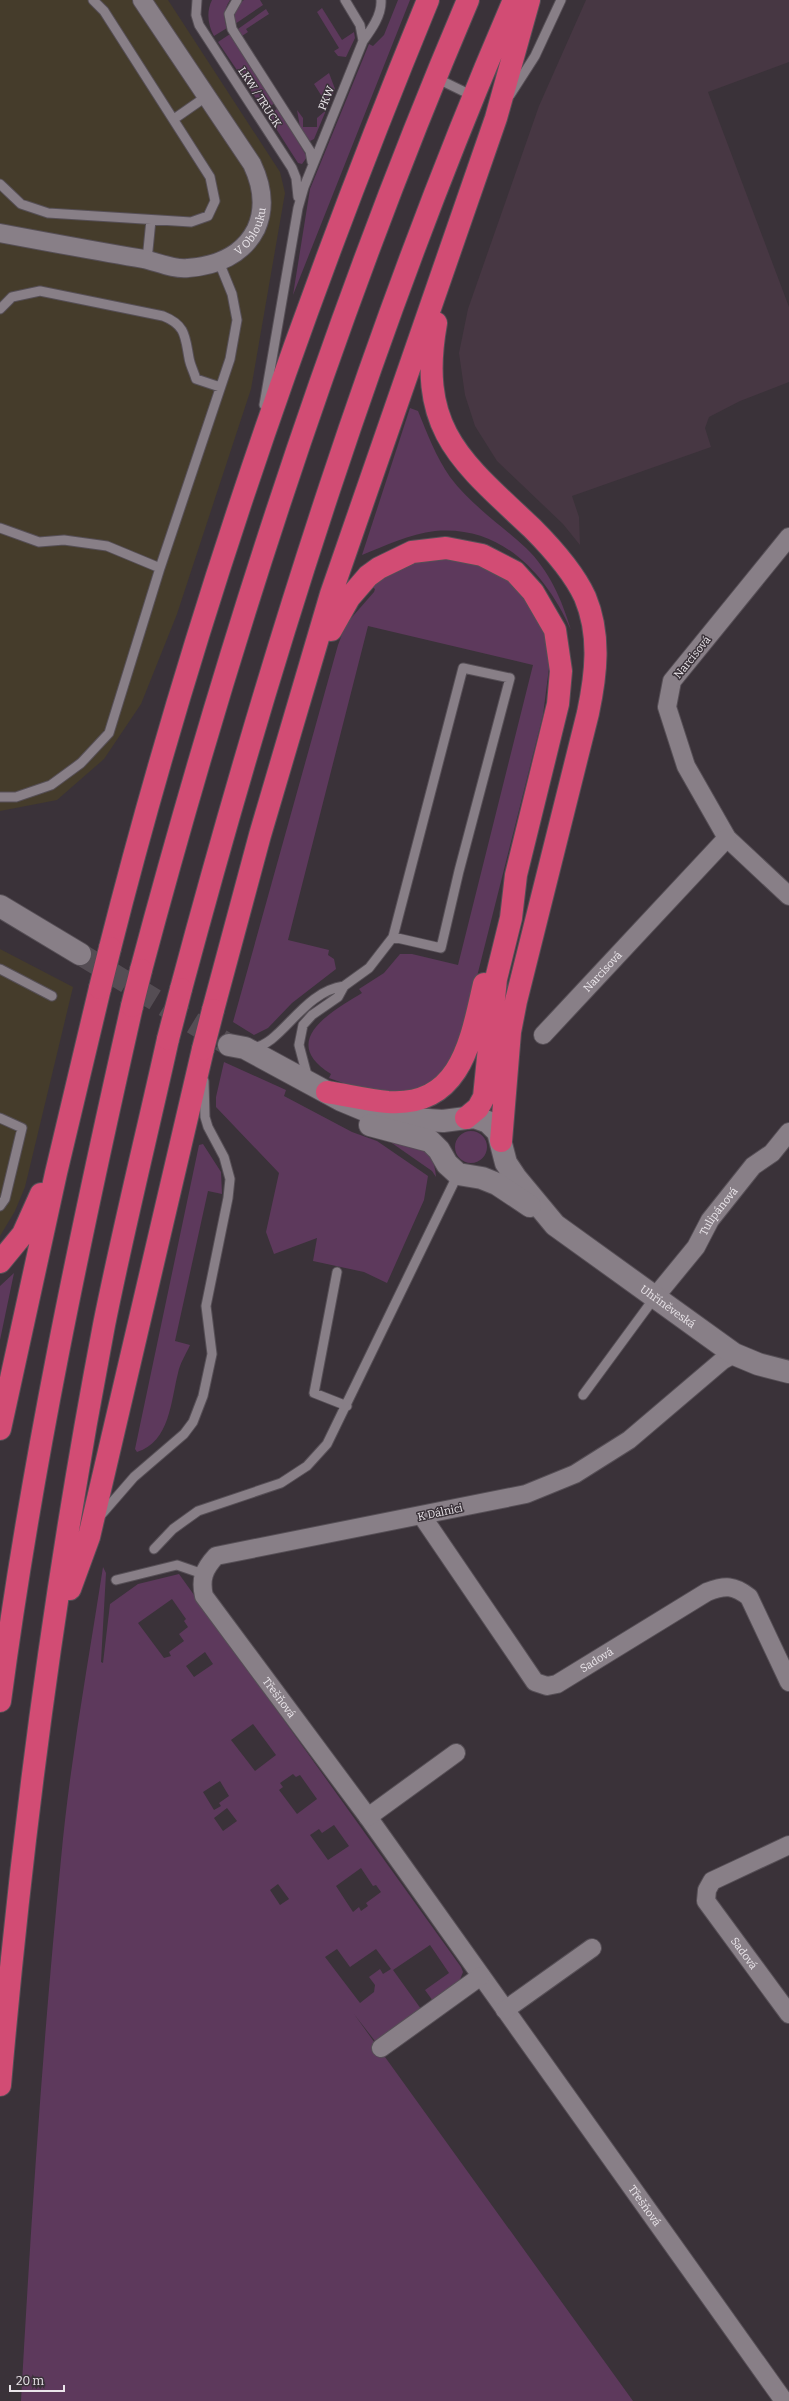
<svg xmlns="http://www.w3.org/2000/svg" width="789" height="2401" font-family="Bitter,serif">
  <rect width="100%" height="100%" fill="#3a3239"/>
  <!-- commercial -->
  <path fill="#453c2b" d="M 0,0 L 168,0 L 280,172 L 285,193 L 251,389 L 177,614 L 141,704 L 104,759 L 57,800 L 0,811 Z
    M 0,949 L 73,987 L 25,1187 L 15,1211 L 0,1236 Z"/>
  <!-- industrial -->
  <path fill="#473743" d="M 586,0 L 789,0 L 789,62 L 708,92 L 789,307 L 789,382 L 740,401 L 709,417 L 705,428 L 711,447 L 572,496 L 579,517 L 580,545 L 563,524 L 497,461 L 475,426 L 465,395 L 459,353 L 468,309 L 539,106 Z"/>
  <!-- green -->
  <path fill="#5d395c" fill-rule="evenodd" d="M 212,0 L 230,0 C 224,9 223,18 227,28 L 214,36 C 208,25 206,12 212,0 Z
    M 244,0 L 260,0 L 263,5 L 235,24 C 232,14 235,6 244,0 Z
    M 398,0 L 410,0 L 293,295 L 310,189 L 369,44 L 373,46 L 384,35 Z
    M 322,8 L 342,40 L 354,32 L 355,38 L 346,57 L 338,56 L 334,51 L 339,48 L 317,12 Z
    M 266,9 L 269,14 L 246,29 L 248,32 L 242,36 L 238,29 Z
    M 230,34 L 275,103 L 264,110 L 218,42 Z
    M 329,73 L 335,89 L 314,139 L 310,141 L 300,127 L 297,110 L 303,118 L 303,127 L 317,127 L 317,118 L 324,112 L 326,103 L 314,84 Z
    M 278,108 L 307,157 L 302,164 L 298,163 L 268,116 Z
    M 410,408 L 418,411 C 427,433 436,457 450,477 C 471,505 501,525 526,548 C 549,570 562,600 571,630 C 546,574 502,525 435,531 C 410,534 384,546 362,555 Z
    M 433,558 L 472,561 L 507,577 L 532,606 L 547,640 L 550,660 L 543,715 L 465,1024 L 447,1069 L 425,1086 L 396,1093 L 354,1087 L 329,1078 L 331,1074 C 278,1041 331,1012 362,993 L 359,989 L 384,973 L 400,954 L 412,954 L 458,965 L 533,665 L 368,626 L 288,940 L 329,950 L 328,955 L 334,959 L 336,969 L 292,1003 L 268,1028 L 254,1035 L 233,1022 L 338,645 L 346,624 L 374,592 L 375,589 L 371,586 L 402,565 Z
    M 224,1062 L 286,1090 L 284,1096 L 352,1132 L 377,1141 L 428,1176 L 424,1200 L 387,1283 L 364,1272 L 313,1261 L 317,1238 L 274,1254 L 266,1232 L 279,1173 L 216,1107 L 216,1097 Z
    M455 1147a16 16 0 1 1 32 0a16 16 0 1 1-32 0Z
    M 389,1141 C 415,1144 434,1145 436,1177 L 432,1171 Z
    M 203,1144 L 221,1172 L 222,1194 L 208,1191 L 175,1341 L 190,1345 C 186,1354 180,1363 178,1373 C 171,1400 170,1442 137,1452 L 135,1449 L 199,1145 Z
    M 14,1273 L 0,1340 L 0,1286 Z
    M 103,1567 L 106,1573 L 101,1662 L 103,1663 L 110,1604 L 138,1584 L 179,1574 L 461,1967 L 463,1972 L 459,1982 L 433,2001 L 425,1990 L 449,1973 L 430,1945 L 393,1970 L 421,2009 L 375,2041 L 354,2014 L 633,2401 L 21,2401 C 31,2220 43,2039 61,1859 C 70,1761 88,1664 103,1567 ZM 172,1599 L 186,1619 L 184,1621 L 188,1627 L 179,1634 L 184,1641 L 169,1652 L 171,1656 L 164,1658 L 138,1623 ZM 205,1652 L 213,1664 L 194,1677 L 186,1666 ZM 253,1724 L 276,1755 L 255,1771 L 231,1740 ZM 293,1774 L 296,1777 L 300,1775 L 317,1799 L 297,1814 L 279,1790 L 283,1787 L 280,1783 ZM 220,1781 L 229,1796 L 219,1803 L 221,1806 L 214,1810 L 203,1792 ZM 227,1808 L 237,1821 L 223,1831 L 214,1818 ZM 334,1825 L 349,1846 L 328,1860 L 310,1835 L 319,1829 L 322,1833 ZM 361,1868 L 373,1886 L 376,1885 L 381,1892 L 366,1903 L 368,1906 L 361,1911 L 359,1907 L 353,1912 L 336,1886 ZM 278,1884 L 289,1899 L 280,1905 L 270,1890 ZM 337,1949 L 350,1967 L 376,1949 L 391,1969 L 383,1974 L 380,1969 L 369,1977 L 375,1985 L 374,1992 L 360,2003 L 325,1957 Z"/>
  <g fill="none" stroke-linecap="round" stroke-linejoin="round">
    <!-- secondary-tunnel -->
    <path stroke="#554d54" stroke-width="22" stroke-dasharray="22 11" stroke-linecap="butt" d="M 80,954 L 229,1045"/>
    <defs>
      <path id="lane" d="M 197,0 L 196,15 L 199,25 L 292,168 L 296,178 L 298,197
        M 237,0 L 229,14 L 232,29 L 310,151 L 312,162
        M 363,41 C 371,30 382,15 381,0
        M 436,78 L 473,96
        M 510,95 L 535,56 L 561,0
        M 174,119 L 207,96
        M 0,184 L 21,204 L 48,213 L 191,222 L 208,216 L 215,201 L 210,177 L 104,11 L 93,0
        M 147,260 L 151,220
        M 0,309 L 12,297 L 40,291 L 163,316 C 186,325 185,337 189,358 C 190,365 194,372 196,379 L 220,387
        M 264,405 L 298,208 L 304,187 L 363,41 L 360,25 L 345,0
        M 0,528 L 39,542 L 64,540 L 107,546 L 160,568
        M 0,797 L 16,797 L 51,785 L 81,763 L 109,733 L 160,568 L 230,359 L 237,320 L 232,294 L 219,262
        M 0,969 L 52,996
        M 251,1048 C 282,1046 301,992 344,986
        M 308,1079 L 299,1045 L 303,1025 L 312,1015 L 338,997 L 344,986 L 369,968 L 393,937 L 463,668 L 510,678 L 459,871 L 441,948 L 393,937
        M 0,1118 L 22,1128 L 5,1199 L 0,1206
        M 337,1272 L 314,1393 L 347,1406
        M 583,1395 L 655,1297
        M 101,1515 L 134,1477 L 184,1434 L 193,1422 L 203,1396 L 212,1354 L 206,1306 L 228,1198 L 230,1179 L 224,1157 L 208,1127 L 205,1117 L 204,1081
        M 154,1549 L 173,1529 L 198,1511 L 281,1483 L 307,1466 L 327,1444 L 458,1174
        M 116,1580 L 177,1565 L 203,1574"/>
      <g id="street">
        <path id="s1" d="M 0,233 C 48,242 96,251 144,259 C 157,262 175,270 188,268 C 216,266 243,255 256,229 C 266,207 262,185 252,164 L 142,0"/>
        <path d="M 789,537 L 672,681 L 667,707 L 686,766 L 727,838 L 789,896"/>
        <path id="s2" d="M 543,1035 L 727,838"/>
        <path id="s3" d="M 655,1297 L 696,1247 L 710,1220 L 753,1166 L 772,1153 L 789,1132"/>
        <path id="s4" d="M 734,1354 L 723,1360 L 629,1440 L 575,1474 L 526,1494 L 216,1556 C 204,1569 200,1579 204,1596 L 368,1817 L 784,2401"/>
        <path id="s5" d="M 422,1516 L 535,1682 L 547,1686 L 557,1684 L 707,1592 C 725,1585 734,1585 749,1597 L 789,1682"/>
        <path d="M 368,1817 L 456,1753"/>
        <path id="s6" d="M 789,1845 L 712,1881 L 707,1890 L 706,1901 L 789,2014"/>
        <path d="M 505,2010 L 592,1948"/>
        <path d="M 381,2048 L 481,1976"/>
      </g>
      <g id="secondary">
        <path d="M 0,906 L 80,954"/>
        <path id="s7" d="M 229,1045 L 245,1048 L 341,1100 L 365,1110 L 412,1119 L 443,1121 L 474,1117 L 488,1122 L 498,1132 L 506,1163 L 516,1178 L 555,1225 L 734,1354 L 758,1364 L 789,1372"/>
        <path d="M 370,1125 L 430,1141 L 439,1150 L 447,1164 L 458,1174 L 482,1178 L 497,1184 L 530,1206"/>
      </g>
      <path id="highway" d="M 436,323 C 417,430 461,461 532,528 C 552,548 573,571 585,597 C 601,635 596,675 588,713 L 516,1001 L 510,1032 L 501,1141
        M 331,630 L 349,598 L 368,576 L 379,568 L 412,552 L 446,548 L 482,555 L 515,572 L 533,592 L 555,630 L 561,671 L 558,704 L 516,875 L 511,918 L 496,979 L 484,1097 L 478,1108 L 466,1118
        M 110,948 C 192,624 301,309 428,0
        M 141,970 C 229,640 334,315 468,0
        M 181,989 C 271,653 376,320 514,0
        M 213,1010 L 260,835 L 331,594 L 496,118 L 529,0
        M 327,1092 C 347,1095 367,1100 388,1102 C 462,1107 471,1039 484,984
        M 0,1262 L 23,1234 L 41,1194
        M 0,1429 L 56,1173 L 100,988
        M 70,1589 L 89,1537 L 203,1049
        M 0,1701 C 31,1467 80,1236 132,1006
        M 0,2085 C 22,1831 56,1576 104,1325 C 123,1230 147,1134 168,1039"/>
    </defs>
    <!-- lane casing -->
    <use href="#lane" stroke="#564f56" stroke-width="11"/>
    <!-- street casing -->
    <use href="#street" stroke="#564f56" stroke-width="20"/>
    <!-- secondary casing -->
    <use href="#secondary" stroke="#564f56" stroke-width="24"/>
    <!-- highway casing -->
    <use href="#highway" stroke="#564f56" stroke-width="24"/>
    <!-- lane -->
    <use href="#lane" stroke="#887f87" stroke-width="9"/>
    <!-- street -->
    <use href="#street" stroke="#887f87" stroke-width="18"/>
    <!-- secondary -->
    <use href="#secondary" stroke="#887f87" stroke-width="22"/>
    <!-- highway -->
    <use href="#highway" stroke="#d24c74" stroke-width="22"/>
    <defs>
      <path id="highway-bridge" d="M 100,988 L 110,948
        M 132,1006 L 141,970
        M 168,1039 L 181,989
        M 203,1049 L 213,1010"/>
    </defs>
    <!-- highway-bridge casing -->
    <use href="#highway-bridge" stroke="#564f56" stroke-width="24" stroke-linecap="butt"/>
    <!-- highway-bridge -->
    <use href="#highway-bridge" stroke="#d24c74" stroke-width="22"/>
  </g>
  <g text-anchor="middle" stroke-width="3" stroke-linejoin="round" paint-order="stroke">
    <!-- street labels -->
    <g font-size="11" fill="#ebe6eb" stroke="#3a3239">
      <text transform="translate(260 97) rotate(57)" y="4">LKW / TRUCK</text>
      <text transform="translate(326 98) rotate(-68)" y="4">PKW</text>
      <text dy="4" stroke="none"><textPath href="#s1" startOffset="269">V Oblouku</textPath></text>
      <text transform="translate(692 657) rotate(-51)" y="4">Narcisová</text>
      <text dy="4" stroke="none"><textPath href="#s2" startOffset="87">Narcisová</textPath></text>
      <text dy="4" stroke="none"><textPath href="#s3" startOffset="107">Tulipánová</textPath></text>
      <text dy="4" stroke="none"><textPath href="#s7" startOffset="541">Uhříněveská</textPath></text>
      <text transform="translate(440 1512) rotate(-12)" y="4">K Dálnici</text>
      <text dy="4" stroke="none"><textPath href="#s5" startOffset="270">Sadová</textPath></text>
      <text dy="4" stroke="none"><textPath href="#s4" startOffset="739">Třešňová</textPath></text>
      <text dy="4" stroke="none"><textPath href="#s6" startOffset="171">Sadová</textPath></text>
      <text dy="4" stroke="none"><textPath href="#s4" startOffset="1365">Třešňová</textPath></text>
    </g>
  </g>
  <!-- scale -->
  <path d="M10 2385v6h54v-6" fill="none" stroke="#ebe6eb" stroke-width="2"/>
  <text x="16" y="2385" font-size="12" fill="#ebe6eb" stroke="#3a3239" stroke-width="3" paint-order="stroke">20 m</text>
</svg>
